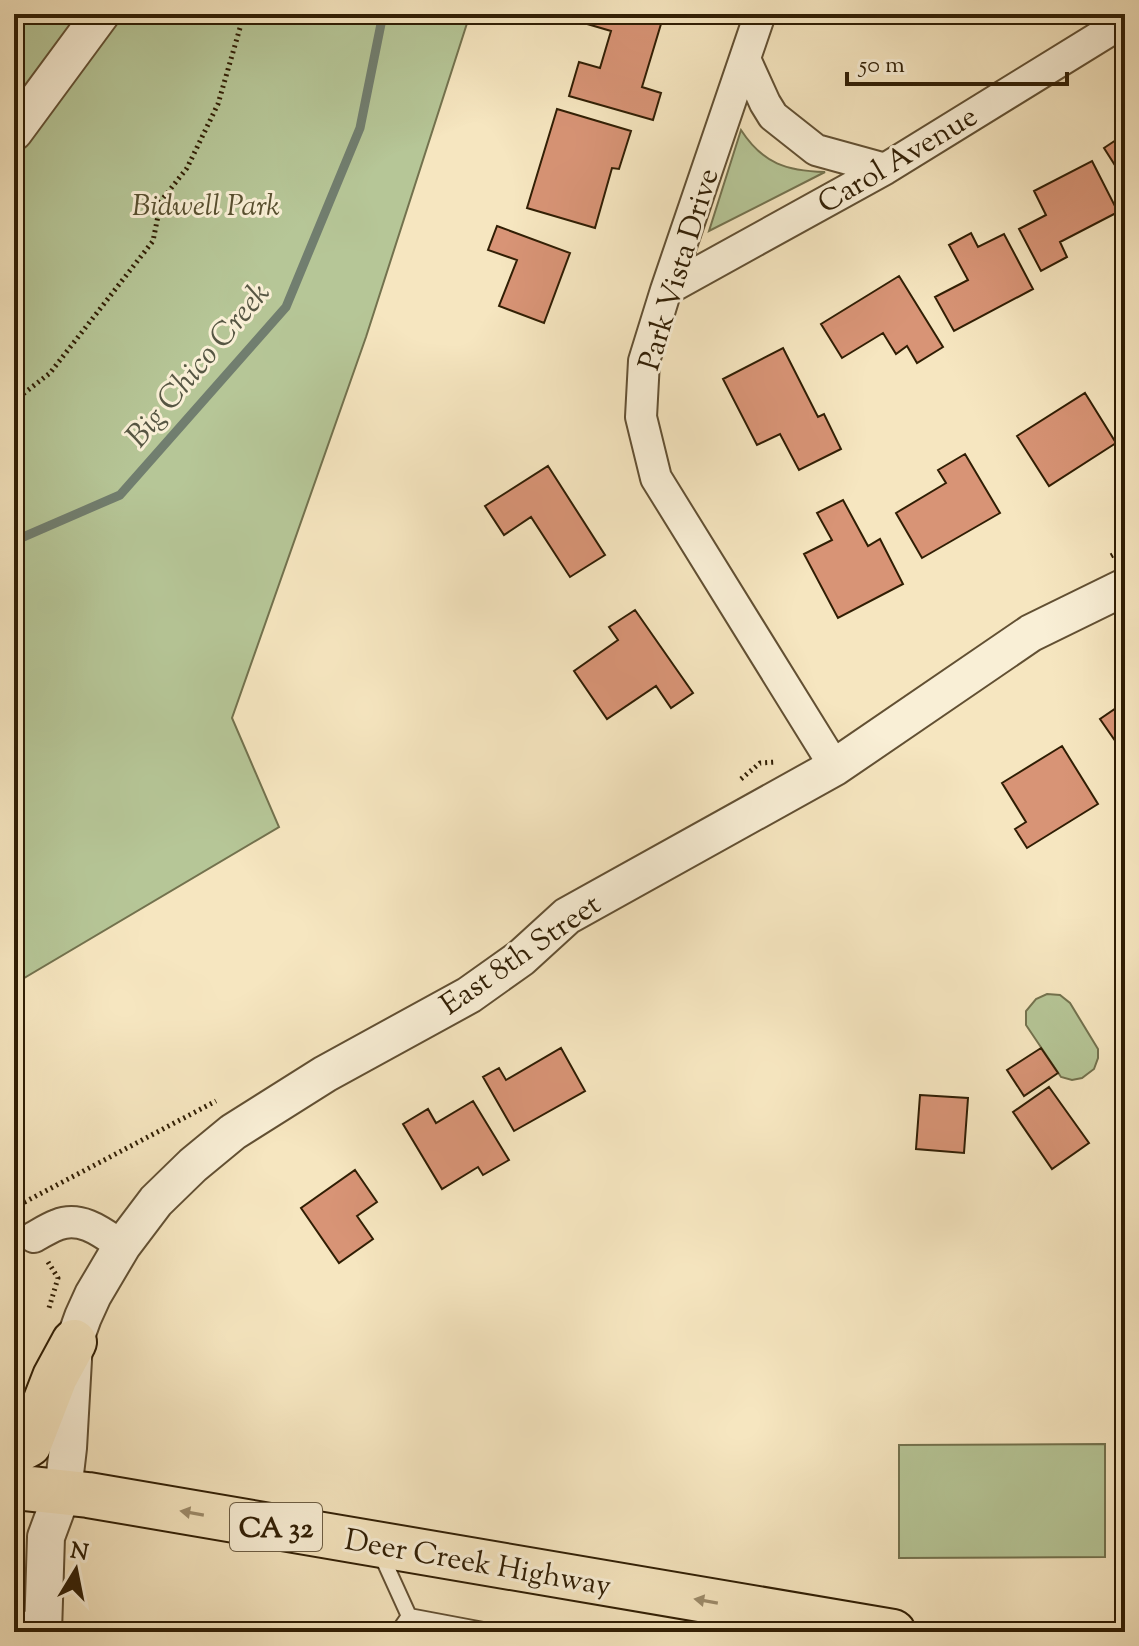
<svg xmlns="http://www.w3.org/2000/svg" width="1139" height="1646" font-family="'Sorts Mill Goudy',serif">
  <rect width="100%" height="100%" fill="#f6e6c0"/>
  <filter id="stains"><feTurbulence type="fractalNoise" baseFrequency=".0025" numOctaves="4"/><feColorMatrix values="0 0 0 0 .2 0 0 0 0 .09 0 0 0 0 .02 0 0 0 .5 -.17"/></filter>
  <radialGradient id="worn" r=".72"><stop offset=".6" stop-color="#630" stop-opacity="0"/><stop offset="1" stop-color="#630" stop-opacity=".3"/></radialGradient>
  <!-- green -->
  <path fill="#b6c697" stroke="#73724e" stroke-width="2" d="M 14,14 L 470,14 L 366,337 L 232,718 L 279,827 L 14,984 Z
    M 741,130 C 763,164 787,171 825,172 L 709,231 Z
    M 1047,994 L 1060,995 L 1070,1003 L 1098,1049 L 1098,1058 L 1094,1069 L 1082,1078 L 1072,1080 L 1061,1077 L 1026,1025 L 1026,1011 L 1036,999 Z
    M 1121,1104 L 1125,1104 L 1125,1209 L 1117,1208 Z
    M 1105,1444 L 1105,1557 L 899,1558 L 899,1445 Z"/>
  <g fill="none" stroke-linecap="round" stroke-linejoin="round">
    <!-- stream -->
    <path stroke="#717e6f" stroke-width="9" d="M 14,541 L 120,495 L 286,307 L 360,128 L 383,14"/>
  </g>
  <!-- building -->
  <path fill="#d89476" stroke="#301e04" stroke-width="2" d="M 579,14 L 664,14 L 642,87 L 661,93 L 653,120 L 569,96 L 579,62 L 600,68 L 611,31 L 577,21 Z
    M 557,109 L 631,131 L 619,169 L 612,168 L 595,228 L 527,208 Z
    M 1125,134 L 1125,181 L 1104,148 Z
    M 1092,161 L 1118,212 L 1060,242 L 1067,257 L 1041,271 L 1019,229 L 1046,215 L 1034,191 Z
    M 497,226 L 570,253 L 544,323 L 499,306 L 517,260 L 488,250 Z
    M 971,233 L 978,247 L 1004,234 L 1033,289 L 954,331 L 935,297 L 968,280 L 949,245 Z
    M 899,276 L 943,347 L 917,363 L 907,346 L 896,354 L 883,333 L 842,358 L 821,324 Z
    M 783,348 L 818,417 L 824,414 L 841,449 L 799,470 L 780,434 L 757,445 L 723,379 Z
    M 1085,393 L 1116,443 L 1049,486 L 1017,436 Z
    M 965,454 L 1000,513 L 922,558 L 896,513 L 946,483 L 938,470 Z
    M 548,466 L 605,555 L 570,577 L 531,517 L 504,535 L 485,506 Z
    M 843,500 L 868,546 L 880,539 L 903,584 L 838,618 L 804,554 L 832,540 L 817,513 Z
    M 635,610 L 693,693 L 671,708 L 656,686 L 607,719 L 574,671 L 618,640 L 609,627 Z
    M 1125,702 L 1125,755 L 1100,719 Z
    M 1062,746 L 1098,804 L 1027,848 L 1015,829 L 1026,822 L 1002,783 Z
    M 561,1048 L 585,1091 L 514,1131 L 483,1077 L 499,1068 L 506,1080 Z
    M 1041,1048 L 1058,1073 L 1024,1096 L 1007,1070 Z
    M 1049,1087 L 1089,1143 L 1052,1169 L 1013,1112 Z
    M 920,1095 L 968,1098 L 964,1153 L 916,1149 Z
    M 473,1101 L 509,1160 L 483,1175 L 478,1167 L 442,1189 L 403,1124 L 428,1109 L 436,1123 Z
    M 355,1170 L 377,1202 L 357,1216 L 373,1239 L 339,1263 L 301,1208 Z"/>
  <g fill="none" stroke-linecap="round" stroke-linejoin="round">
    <defs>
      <path id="service" d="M 379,1550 L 409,1616
        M 409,1616 L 494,1632
        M 14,1618 L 43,1620
        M 398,1632 L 409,1616"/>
      <path id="minor" d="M 760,14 L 666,290 L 644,361 L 641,417 L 656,478 L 835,767
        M 745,59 L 765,103 L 773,116 L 816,150 L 885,169
        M 666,290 L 885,169 L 1125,21
        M 34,1237 C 41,1233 49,1228 57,1225 C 81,1215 103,1233 122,1246"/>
      <path id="tertiary" d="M 14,132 L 101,14
        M 43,1632 L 46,1537 L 63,1491 L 68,1448 L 74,1342 L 83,1317 L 93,1295 L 122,1246 L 156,1201 L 193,1165 L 233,1132 L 325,1074 L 469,995 L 521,958 L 567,916 L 835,767 L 1031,633 L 1125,587"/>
      <path id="primary" d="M 14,1452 L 29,1444 L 55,1377 L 74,1342
        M 14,1487 L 88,1495 L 893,1632"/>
    </defs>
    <!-- service casing -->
    <use href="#service" stroke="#625033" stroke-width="18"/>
    <!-- minor casing -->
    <use href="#minor" stroke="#625033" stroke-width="34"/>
    <!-- tertiary casing -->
    <use href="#tertiary" stroke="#625033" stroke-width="40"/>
    <!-- primary casing -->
    <use href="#primary" stroke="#301e04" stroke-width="48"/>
    <!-- path -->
    <path stroke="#301e04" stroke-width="5" stroke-dasharray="2 4" stroke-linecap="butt" d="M 14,401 L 50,373 L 153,241 L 161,201 L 187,168 L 218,104 L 244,14
      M 1111,556 L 1125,548
      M 741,779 L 760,763 L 777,762
      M 19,1205 L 216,1101
      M 48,1262 L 58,1278 L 49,1308"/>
    <!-- service -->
    <use href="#service" stroke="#f9efd6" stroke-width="14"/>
    <!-- minor -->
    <use href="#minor" stroke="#f9efd6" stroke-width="30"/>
    <!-- tertiary -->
    <use href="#tertiary" stroke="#f9efd6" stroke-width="36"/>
    <!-- primary -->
    <use href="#primary" stroke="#f6e6c0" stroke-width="44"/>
  </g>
  <!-- one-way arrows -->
  <defs><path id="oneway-solid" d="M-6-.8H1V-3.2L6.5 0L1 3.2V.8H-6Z" transform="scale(2)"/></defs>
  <g fill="#9d8c6b">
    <use href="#oneway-solid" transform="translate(192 1513) rotate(-170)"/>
    <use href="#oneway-solid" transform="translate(706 1601) rotate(-170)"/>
  </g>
  <g text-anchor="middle" stroke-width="6" stroke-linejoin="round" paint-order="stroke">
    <!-- shield labels -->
    <rect fill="#f9efd6" stroke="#6c5d43" stroke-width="2" x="230" y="1503" width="92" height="48" rx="6"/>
    <g font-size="28" font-weight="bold" fill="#301e04">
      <text x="276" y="1537">CA 32</text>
    </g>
    <!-- street labels -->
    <g font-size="30" fill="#301e04" stroke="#f9efd6">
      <text transform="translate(897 159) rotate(-31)" y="10">Carol Avenue</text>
      <text transform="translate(678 269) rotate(-73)" y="10">Park Vista Drive</text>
      <text transform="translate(520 954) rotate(-35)" y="10">East 8th Street</text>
      <text transform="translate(478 1562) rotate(10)" y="10">Deer Creek Highway</text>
    </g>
    <!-- park labels -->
    <g font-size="30" font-style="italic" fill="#585030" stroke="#f9efd6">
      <text x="206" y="215">Bidwell Park</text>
    </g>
    <!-- water labels -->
    <g font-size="32" font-style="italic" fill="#565643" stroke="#f9efd6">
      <text transform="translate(197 364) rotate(-50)" y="11">Big Chico Creek</text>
    </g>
  </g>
  <!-- margin -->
  <rect width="1139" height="1646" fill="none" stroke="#f6e6c0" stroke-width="48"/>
  <rect x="16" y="16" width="1107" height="1614" fill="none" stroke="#301e04" stroke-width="4"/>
  <rect x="24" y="24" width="1091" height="1598" fill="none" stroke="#301e04" stroke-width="2"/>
  <!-- north arrow -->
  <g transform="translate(76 1570) rotate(10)" stroke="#f9efd6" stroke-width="6" paint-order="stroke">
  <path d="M0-6L14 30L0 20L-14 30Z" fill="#301e04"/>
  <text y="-12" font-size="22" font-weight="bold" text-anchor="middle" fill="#301e04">N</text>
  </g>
  <!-- scale -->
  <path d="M847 72v12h220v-12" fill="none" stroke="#301e04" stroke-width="4"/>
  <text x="859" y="72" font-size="24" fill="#301e04" stroke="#f9efd6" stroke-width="6" paint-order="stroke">50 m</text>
  <rect width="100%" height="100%" filter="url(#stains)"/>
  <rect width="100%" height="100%" fill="url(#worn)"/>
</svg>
